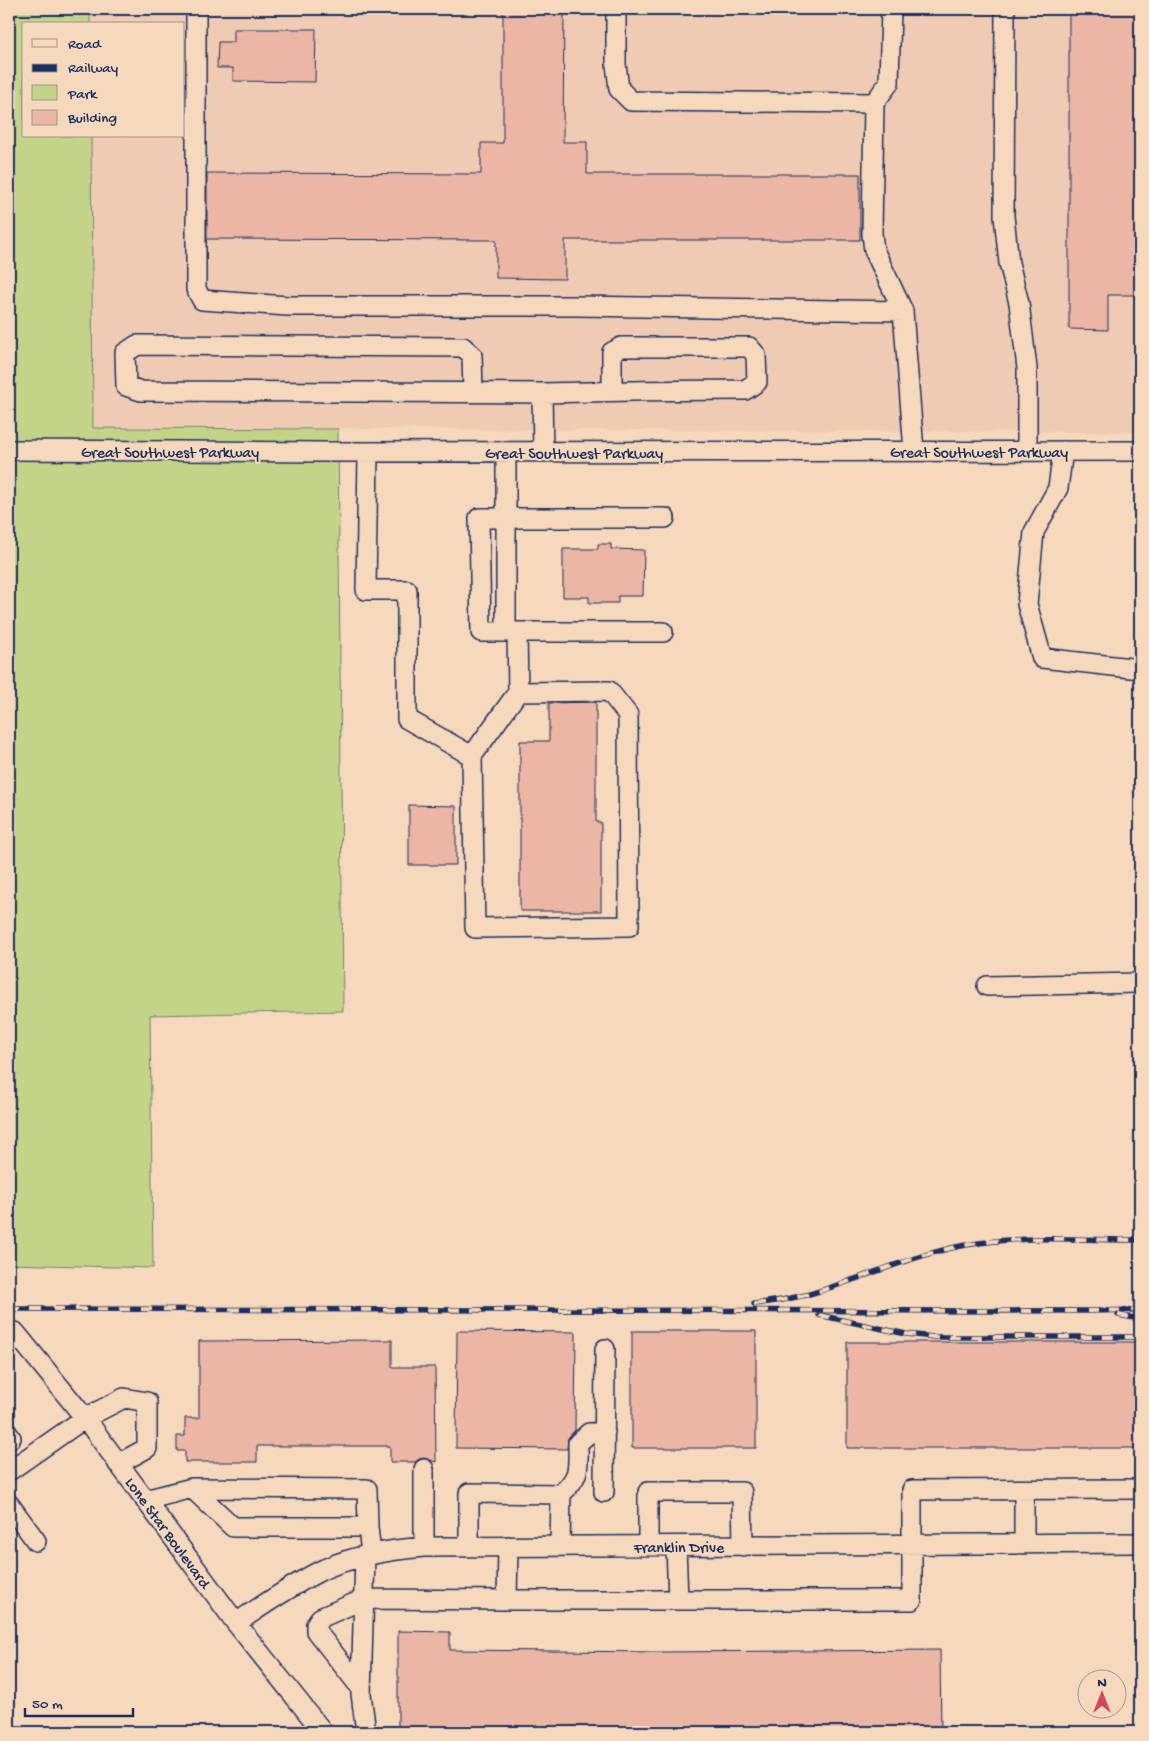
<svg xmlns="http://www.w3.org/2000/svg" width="1149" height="1741" font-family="'Gochi Hand',sans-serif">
  <rect width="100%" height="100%" fill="#f6d8bc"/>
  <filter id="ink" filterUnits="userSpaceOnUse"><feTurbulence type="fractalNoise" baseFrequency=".02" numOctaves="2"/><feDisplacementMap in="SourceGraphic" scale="10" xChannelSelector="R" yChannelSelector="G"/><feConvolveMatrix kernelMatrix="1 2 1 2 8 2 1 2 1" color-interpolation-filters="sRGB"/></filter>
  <g filter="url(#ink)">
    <!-- built -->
    <path fill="#efcbb3" d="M 90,9 L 1140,9 L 1140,432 L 92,428 L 91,136 L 184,136 L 184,24 L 90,24 Z"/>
    <!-- green -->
    <path fill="#c3d489" stroke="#6f8274" d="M 9,9 L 90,9 L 90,24 L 24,24 L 24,136 L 91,136 L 93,428 L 338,429 L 343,1011 L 150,1015 L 153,1268 L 9,1264 Z"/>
    <!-- building -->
    <path fill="#ecb6a5" stroke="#1b2f5e" d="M 503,9 L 564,9 L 563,142 L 587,142 L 587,174 L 860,174 L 860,240 L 565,240 L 565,279 L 496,278 L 496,240 L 207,239 L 207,173 L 481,174 L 481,143 L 503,143 Z
      M 1069,9 L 1140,9 L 1140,295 L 1108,295 L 1108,330 L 1069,329 Z
      M 234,29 L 316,29 L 315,82 L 233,81 L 233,68 L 217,68 L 218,42 L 234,42 Z
      M 598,544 L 611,544 L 611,549 L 644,550 L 643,596 L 618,596 L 618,603 L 589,603 L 589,597 L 563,597 L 563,549 L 598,549 Z
      M 596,702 L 596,822 L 601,822 L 601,911 L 520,911 L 520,741 L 549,741 L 549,703 Z
      M 409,805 L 456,806 L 456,865 L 409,865 Z
      M 457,1331 L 576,1332 L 575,1430 L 568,1438 L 567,1449 L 456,1448 Z
      M 632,1331 L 756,1331 L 756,1448 L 632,1448 Z
      M 392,1340 L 392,1367 L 435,1367 L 436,1462 L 424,1458 L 419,1459 L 415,1462 L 390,1462 L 390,1446 L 257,1446 L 257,1462 L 185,1462 L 185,1451 L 177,1451 L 177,1436 L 185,1436 L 185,1418 L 199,1418 L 199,1341 Z
      M 847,1342 L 1140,1342 L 1140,1448 L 847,1448 Z
      M 398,1631 L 450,1632 L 450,1650 L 660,1652 L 940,1650 L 941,1732 L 398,1732 Z"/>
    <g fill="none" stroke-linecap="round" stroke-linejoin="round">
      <defs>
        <path id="minor" d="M 196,9 L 196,289 L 202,300 L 288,306 L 577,306 L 903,311
          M 616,9 L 616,64 L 619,89 L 631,101 L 874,103 L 872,234 L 874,250 L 903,311 L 914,451
          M 1005,9 L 1004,216 L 1009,263 L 1019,303 L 1027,368 L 1027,451
          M 874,103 L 889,83 L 891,9
          M 473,392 L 472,355 L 463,347 L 137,345 L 125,353 L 126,386 L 141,391 L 542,393
          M 9,450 L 325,452 L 1140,451
          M 1063,451 L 1058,488 L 1034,532 L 1027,604 L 1042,658 L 1140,669
          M 368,452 L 366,590 L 407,590 L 407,719 L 472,756
          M 506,452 L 506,518 L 665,518
          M 543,452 L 542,393 C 610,391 677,390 745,390 L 757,382 L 756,355 L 749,347 L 621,347 L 612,352 L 612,391
          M 506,632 L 481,632 L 479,518 L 506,518 L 506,632 L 663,632
          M 517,632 L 518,692 L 609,691 L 628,715 L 629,926 L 475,928 L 472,756 L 518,692
          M 987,986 L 1140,983
          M 15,1332 L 85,1418 L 236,1623 L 323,1732
          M 9,1435 L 11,1438
          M 424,1469 L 424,1547
          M 9,1471 L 85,1418 L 124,1398 L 147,1402 L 147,1448 L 118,1464
          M 192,1488 L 233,1527 L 368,1527
          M 604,1492 L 605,1349
          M 561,1494 C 581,1476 578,1468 578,1443 L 589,1433 L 605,1432
          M 145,1500 L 192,1488 L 367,1489 L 368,1527 L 371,1554
          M 9,1504 L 36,1541
          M 1024,1544 L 1024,1490
          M 469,1546 L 469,1493 L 561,1494 L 560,1546
          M 508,1546 L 507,1600 L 912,1600 L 912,1490 L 1140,1489
          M 648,1546 L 648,1492 L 742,1492 L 743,1546
          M 676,1546 L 678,1600
          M 365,1556 L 361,1694 L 366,1732
          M 236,1623 C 265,1604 293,1584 324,1569 C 356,1555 390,1550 424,1547 L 1140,1543
          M 361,1688 L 316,1631 L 316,1624 L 320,1618 L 364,1599 L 507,1600"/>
      </defs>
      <!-- minor casing -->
      <use href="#minor" stroke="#1b2f5e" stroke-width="22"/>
      <!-- minor -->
      <use href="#minor" stroke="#f6d8bc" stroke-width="19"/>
      <defs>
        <path id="rail" d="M 754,1304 C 772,1302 789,1299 806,1295 C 860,1280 911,1255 966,1245 C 1023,1235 1083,1240 1140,1240
          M 9,1309 L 1090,1311 L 1140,1310
          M 819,1315 L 906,1334 L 934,1337 L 1140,1337
          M 1118,1315 L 1140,1319"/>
      </defs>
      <!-- rail casing -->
      <use href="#rail" stroke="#1b2f5e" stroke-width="5.5"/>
      <!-- rail -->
      <use href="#rail" stroke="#f6d8bc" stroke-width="4" stroke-dasharray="11" stroke-linecap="butt"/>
    </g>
  </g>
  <g text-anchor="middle" stroke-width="4" stroke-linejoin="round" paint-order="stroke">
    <!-- street labels -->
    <g font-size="16" fill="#1b2f5e" stroke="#f6d8bc">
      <text x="170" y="457">Great Southwest Parkway</text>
      <text x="979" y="457">Great Southwest Parkway</text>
      <text x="574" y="458">Great Southwest Parkway</text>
      <text transform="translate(169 1532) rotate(54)" y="6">Lone Star Boulevard</text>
      <text x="679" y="1552">Franklin Drive</text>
    </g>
  </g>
  <!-- margin -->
  <rect width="1149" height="1741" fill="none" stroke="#f6d8bc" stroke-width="30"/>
  <rect x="15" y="15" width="1119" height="1711" fill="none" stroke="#1b2f5e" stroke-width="2" filter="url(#ink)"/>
  <!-- legend -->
  <rect x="22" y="22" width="162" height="115" fill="#f6d8bc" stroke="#9e9496"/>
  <rect x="32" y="39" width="25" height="8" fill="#f6d8bc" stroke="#9e9496"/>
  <text x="68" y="48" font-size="15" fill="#1b2f5e">Road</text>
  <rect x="32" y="64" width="25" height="8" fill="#1b2f5e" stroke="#9e9496"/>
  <text x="68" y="72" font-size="15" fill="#1b2f5e">Railway</text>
  <rect x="32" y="85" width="25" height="15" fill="#c3d489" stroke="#9e9496"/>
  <text x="68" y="98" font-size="15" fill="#1b2f5e">Park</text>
  <rect x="32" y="110" width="25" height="15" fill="#ecb6a5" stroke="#9e9496"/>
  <text x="68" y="122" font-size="15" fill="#1b2f5e">Building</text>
  <!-- north arrow -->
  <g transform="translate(1102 1694)"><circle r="24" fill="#f6d8bc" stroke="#9e9496"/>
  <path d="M0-4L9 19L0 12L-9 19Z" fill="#d1495b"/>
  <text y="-8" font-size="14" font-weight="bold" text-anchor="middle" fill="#1b2f5e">N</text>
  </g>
  <!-- scale -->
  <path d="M25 1708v8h108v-8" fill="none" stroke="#1b2f5e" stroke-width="2.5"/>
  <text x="32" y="1708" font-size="15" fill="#1b2f5e" stroke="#f6d8bc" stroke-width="4" paint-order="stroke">50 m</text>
</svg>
